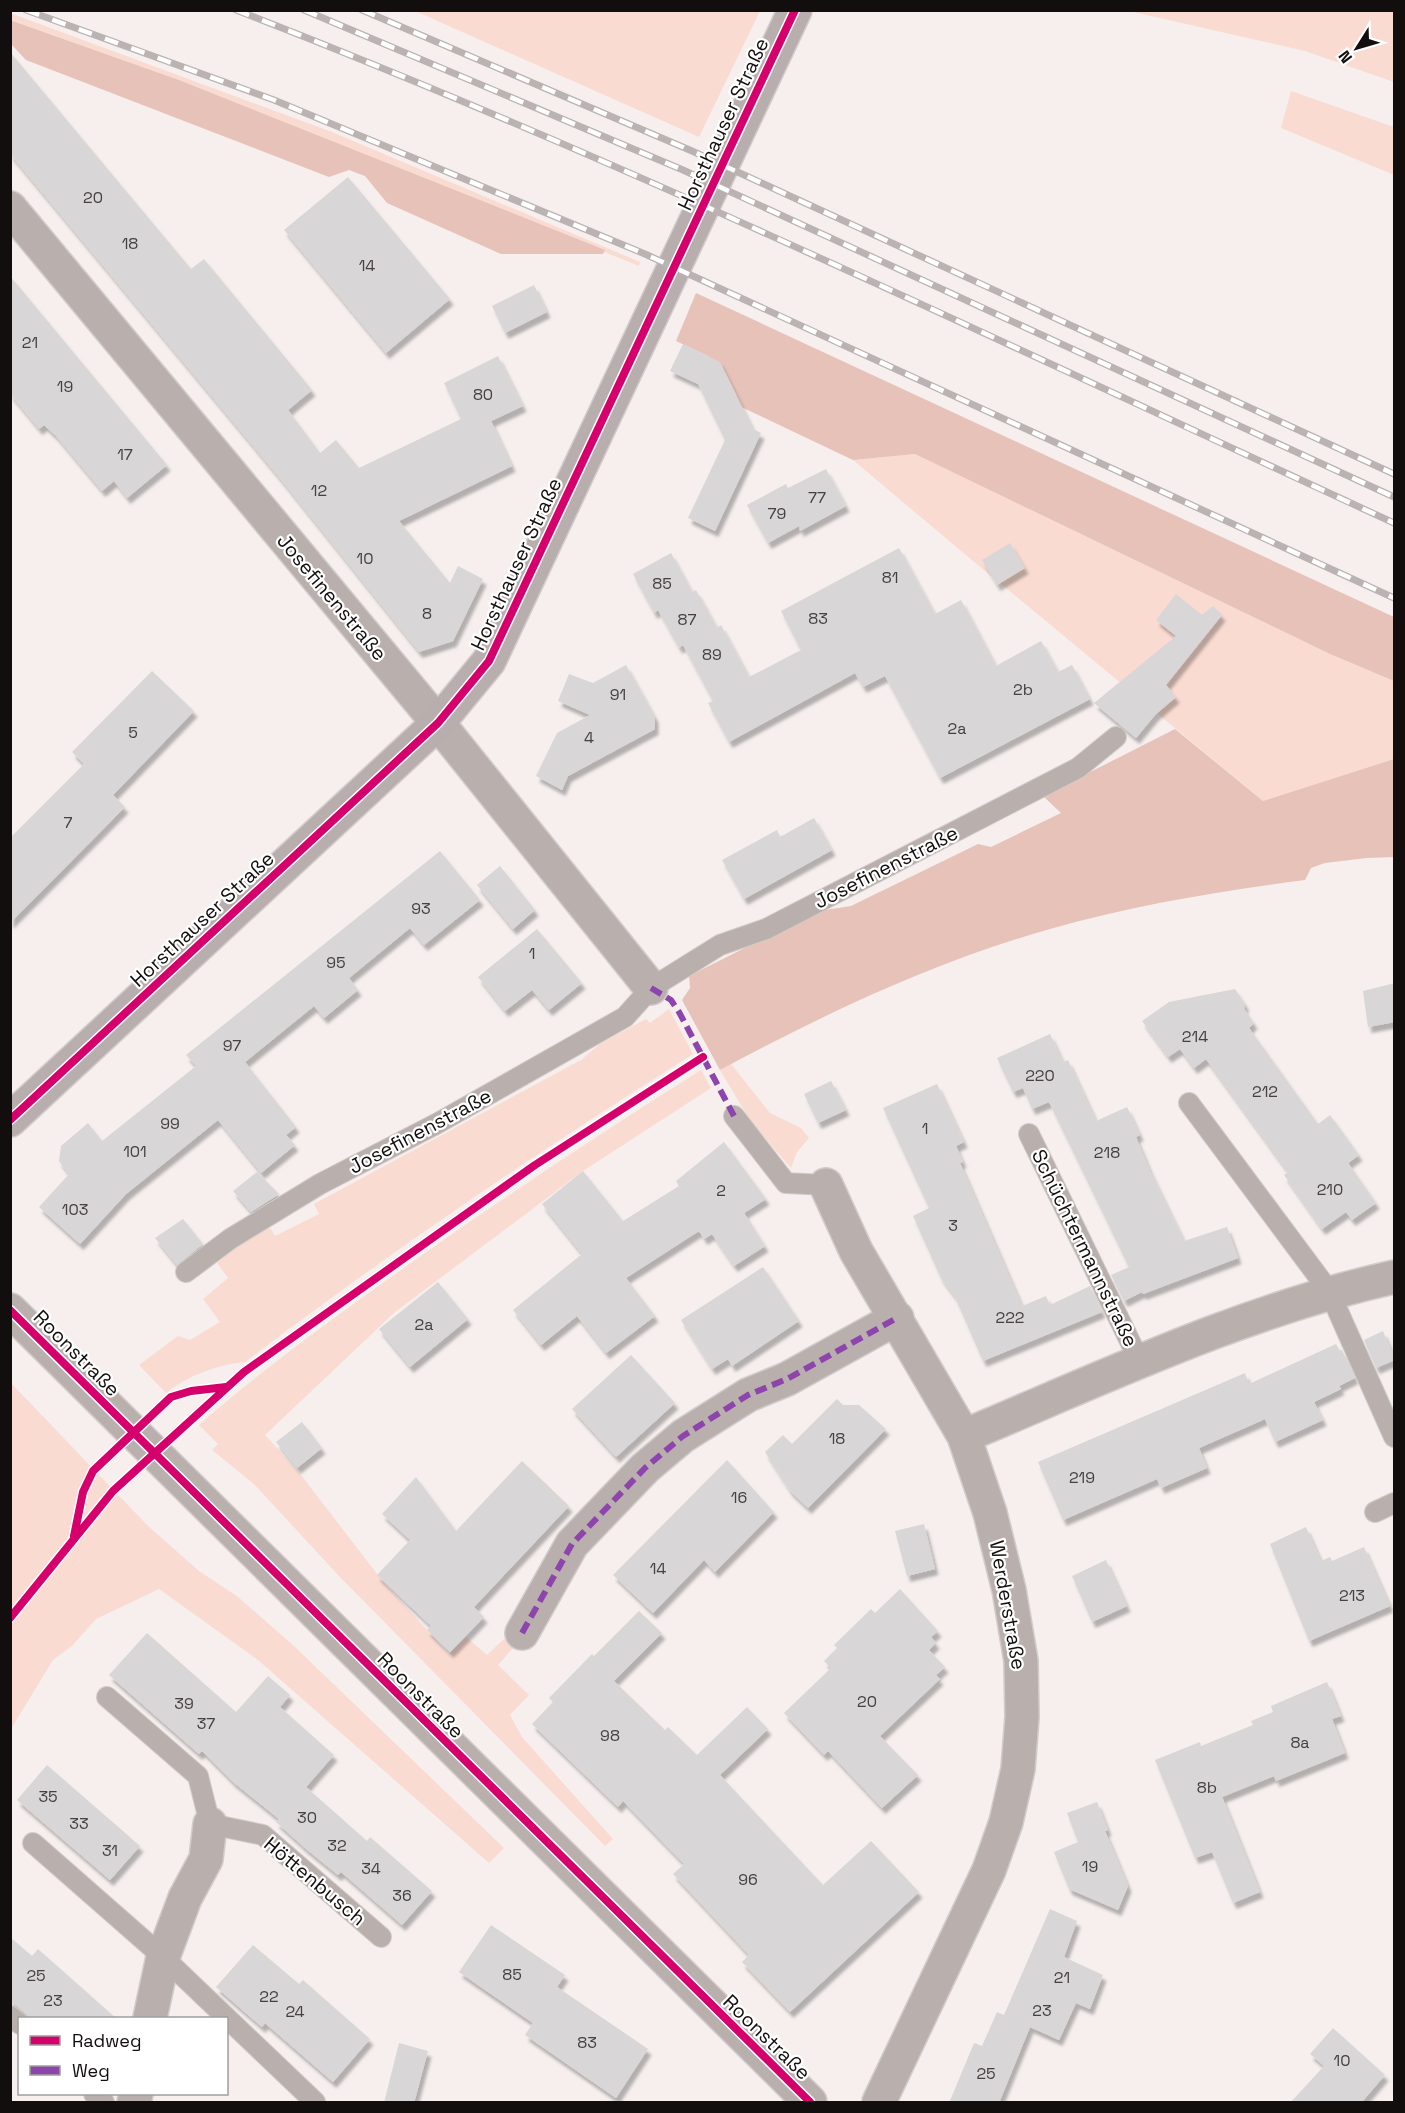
<svg xmlns="http://www.w3.org/2000/svg" width="1405" height="2113" font-family="'Space Grotesk',sans-serif">
  <defs>
    <filter id="shadow"><feDropShadow dx="3.5" dy="6" stdDeviation="1.5" flood-color="#0004"/></filter>
  </defs>
  <rect width="100%" height="100%" fill="#f6efee"/>
  <!-- green -->
  <path fill="#f9dbd1" d="M 415,11 L 760,11 L 699,137 Z
    M 1129,11 L 1394,11 L 1394,82 L 1305,51 Z
    M 10,13 L 332,132 L 640,262 L 639,266 L 179,80 L 11,20 Z
    M 1291,91 L 1394,127 L 1394,175 L 1281,128 Z
    M 915,454 L 1330,654 L 1394,681 L 1394,759 L 1263,801 L 1000,583 L 997,585 L 992,577 L 853,460 Z
    M 669,1009 L 693,1054 C 539,1151 390,1252 245,1362 C 216,1365 189,1375 166,1393 L 139,1365 L 178,1336 L 190,1340 L 220,1322 L 203,1299 L 228,1278 L 217,1263 L 240,1244 L 269,1226 L 275,1236 L 319,1214 L 314,1204 L 581,1060 L 601,1043 L 646,1019 L 650,1023 Z
    M 731,1064 L 770,1113 L 801,1128 L 809,1138 L 797,1152 L 791,1168 L 751,1122 L 720,1070 Z
    M 701,1070 L 711,1088 L 583,1171 L 395,1312 L 265,1435 L 301,1475 L 384,1583 L 449,1654 L 466,1637 L 487,1655 L 505,1638 L 514,1647 L 498,1665 L 529,1695 L 510,1715 L 522,1737 L 613,1839 L 605,1846 L 339,1576 L 254,1484 L 212,1450 L 218,1444 L 199,1425 C 263,1369 332,1319 401,1270 C 500,1200 599,1134 701,1070 Z
    M 11,1383 L 148,1526 L 199,1571 L 238,1597 L 295,1647 L 504,1848 L 489,1863 L 258,1660 L 159,1589 L 96,1619 L 72,1646 L 53,1660 L 11,1729 Z"/>
  <!-- forest -->
  <path fill="#e6c2b8" d="M 10,20 L 179,80 L 605,250 L 603,254 L 501,254 L 387,203 L 365,176 L 349,170 L 329,177 L 26,60 L 11,44 Z
    M 696,293 L 1394,617 L 1394,681 L 1330,654 L 915,454 L 853,460 L 731,402 L 738,399 L 725,372 L 698,384 L 710,357 L 676,341 Z
    M 1175,729 L 1263,801 L 1394,759 L 1394,857 L 1367,858 L 1325,863 L 1311,868 L 1305,880 C 1219,891 1134,905 1050,929 C 934,962 826,1013 720,1070 L 682,1000 L 690,988 L 689,976 L 818,911 L 851,906 L 978,844 L 991,847 L 1061,813 L 1043,796 Z"/>
  <!-- building -->
  <path fill="#d8d6d6" filter="url(#shadow)" d="M 10,52 L 191,269 L 204,259 L 312,390 L 288,410 L 320,453 L 336,440 L 359,468 L 461,419 L 444,383 L 498,356 L 523,406 L 491,421 L 512,466 L 399,521 L 450,583 L 458,566 L 483,579 L 453,641 L 419,652 L 282,481 L 10,154 Z
    M 348,177 L 450,299 L 386,353 L 284,230 Z
    M 10,276 L 167,465 L 127,498 L 114,481 L 102,491 L 56,436 L 44,425 L 39,429 L 10,394 Z
    M 534,285 L 547,312 L 505,333 L 492,306 Z
    M 683,344 L 720,362 L 753,429 L 761,433 L 715,531 L 688,518 L 725,440 L 698,384 L 670,371 Z
    M 826,469 L 846,506 L 800,531 L 799,526 L 768,543 L 747,505 L 786,484 L 788,488 Z
    M 1010,543 L 1025,568 L 997,585 L 982,560 Z
    M 899,548 L 935,614 L 961,600 L 996,666 L 1041,641 L 1058,672 L 1072,665 L 1090,699 L 940,778 L 885,676 L 863,687 L 855,673 L 729,742 L 708,703 L 713,701 L 683,645 L 679,648 L 658,610 L 654,613 L 633,574 L 671,553 L 692,592 L 696,590 L 717,628 L 721,625 L 749,677 L 801,650 L 781,611 Z
    M 1176,594 L 1202,615 L 1213,606 L 1222,615 L 1166,685 L 1176,697 L 1155,715 L 1136,738 L 1094,703 L 1176,636 L 1156,620 Z
    M 626,665 L 655,717 L 655,729 L 568,776 L 562,790 L 536,776 L 557,733 L 590,715 L 558,701 L 569,674 L 593,683 Z
    M 152,671 L 194,711 L 113,795 L 125,807 L 10,923 L 10,838 L 84,764 L 72,752 Z
    M 814,818 L 832,850 L 744,899 L 722,860 L 777,830 L 780,837 Z
    M 440,851 L 480,900 L 424,945 L 410,928 L 349,978 L 358,990 L 324,1018 L 314,1006 L 245,1062 L 296,1127 L 286,1135 L 295,1145 L 261,1173 L 218,1120 L 126,1194 L 80,1244 L 39,1207 L 69,1174 L 59,1161 L 61,1146 L 88,1123 L 102,1141 L 196,1066 L 186,1055 Z
    M 500,866 L 535,910 L 513,929 L 477,885 Z
    M 537,929 L 582,983 L 549,1010 L 532,990 L 505,1011 L 478,977 Z
    M 1395,983 L 1395,1022 L 1368,1027 L 1363,991 Z
    M 1235,989 L 1245,1004 L 1244,1009 L 1254,1023 L 1249,1028 L 1318,1124 L 1330,1115 L 1359,1155 L 1348,1163 L 1376,1203 L 1352,1220 L 1346,1212 L 1322,1229 L 1284,1175 L 1288,1172 L 1206,1059 L 1194,1068 L 1180,1049 L 1168,1057 L 1142,1021 L 1169,1002 Z
    M 1050,1034 L 1063,1062 L 1068,1060 L 1096,1121 L 1127,1107 L 1140,1135 L 1136,1137 L 1150,1171 L 1184,1241 L 1227,1227 L 1238,1258 L 1143,1294 L 1142,1292 L 1124,1301 L 1111,1275 L 1129,1267 L 1049,1102 L 1032,1109 L 1023,1088 L 1013,1092 L 997,1058 Z
    M 831,1081 L 846,1110 L 818,1123 L 804,1094 Z
    M 937,1084 L 964,1142 L 956,1146 L 963,1162 L 960,1163 L 1022,1306 L 1046,1296 L 1050,1305 L 1090,1286 L 1102,1312 L 983,1361 L 955,1297 L 941,1278 L 913,1216 L 929,1208 L 883,1108 Z
    M 724,1142 L 766,1199 L 744,1213 L 765,1246 L 734,1266 L 712,1234 L 704,1239 L 699,1231 L 626,1278 L 655,1316 L 606,1353 L 577,1316 L 541,1345 L 513,1310 L 582,1254 L 542,1204 L 583,1171 L 623,1221 L 679,1186 L 676,1181 Z
    M 257,1172 L 279,1194 L 251,1212 L 233,1191 Z
    M 183,1219 L 203,1244 L 177,1265 L 155,1238 Z
    M 763,1267 L 799,1321 L 732,1366 L 728,1359 L 712,1369 L 681,1320 Z
    M 438,1282 L 468,1319 L 410,1367 L 379,1329 Z
    M 1383,1331 L 1395,1360 L 1376,1368 L 1364,1340 Z
    M 1336,1344 L 1340,1351 L 1342,1350 L 1355,1378 L 1339,1386 L 1341,1389 L 1314,1402 L 1323,1420 L 1275,1442 L 1265,1419 L 1199,1448 L 1207,1468 L 1161,1488 L 1157,1479 L 1063,1520 L 1038,1462 L 1245,1373 L 1249,1384 Z
    M 631,1355 L 675,1403 L 616,1457 L 572,1409 Z
    M 837,1399 L 843,1405 L 859,1405 L 886,1429 L 808,1508 L 790,1491 L 765,1452 L 783,1435 L 792,1444 Z
    M 302,1422 L 322,1448 L 297,1468 L 276,1442 Z
    M 727,1460 L 774,1512 L 715,1572 L 704,1560 L 653,1613 L 613,1575 Z
    M 522,1461 L 569,1506 L 474,1607 L 484,1617 L 450,1652 L 427,1630 L 431,1626 L 377,1575 L 410,1540 L 382,1514 L 416,1477 L 456,1531 Z
    M 924,1524 L 935,1569 L 907,1576 L 895,1531 Z
    M 1306,1527 L 1321,1561 L 1330,1557 L 1332,1561 L 1364,1547 L 1390,1606 L 1309,1641 L 1270,1544 Z
    M 1106,1560 L 1127,1606 L 1092,1622 L 1072,1576 Z
    M 900,1589 L 938,1631 L 931,1637 L 936,1643 L 929,1650 L 945,1667 L 936,1675 L 940,1679 L 880,1736 L 918,1775 L 882,1808 L 828,1751 L 824,1755 L 784,1713 L 831,1668 L 824,1661 L 837,1648 L 834,1645 L 871,1609 L 875,1613 Z
    M 639,1611 L 662,1633 L 614,1681 L 665,1730 L 668,1727 L 697,1755 L 747,1707 L 768,1729 L 720,1775 L 823,1885 L 871,1841 L 919,1892 L 790,2012 L 742,1962 L 749,1955 L 673,1874 L 684,1864 L 623,1801 L 618,1807 L 532,1724 L 553,1702 L 549,1698 L 592,1654 L 594,1656 Z
    M 147,1633 L 236,1712 L 268,1676 L 290,1695 L 280,1707 L 334,1755 L 306,1787 L 367,1841 L 370,1837 L 432,1891 L 402,1925 L 341,1872 L 338,1875 L 306,1849 L 276,1822 L 279,1819 L 233,1782 L 202,1751 L 199,1754 L 109,1675 Z
    M 1327,1682 L 1341,1716 L 1332,1719 L 1345,1753 L 1276,1781 L 1274,1776 L 1222,1797 L 1260,1892 L 1233,1903 L 1212,1852 L 1195,1858 L 1155,1760 L 1200,1742 L 1201,1746 L 1253,1725 L 1251,1721 L 1273,1712 L 1271,1706 Z
    M 47,1765 L 140,1846 L 110,1880 L 17,1800 Z
    M 1097,1802 L 1108,1830 L 1105,1831 L 1128,1886 L 1118,1910 L 1069,1889 L 1054,1852 L 1078,1842 L 1067,1813 Z
    M 1050,1909 L 1077,1921 L 1064,1957 L 1103,1975 L 1090,2009 L 1076,2003 L 1059,2040 L 1030,2027 L 999,2103 L 949,2103 L 974,2043 L 982,2046 L 997,2012 L 1004,2015 Z
    M 491,1925 L 565,1975 L 557,1987 L 648,2049 L 616,2098 L 525,2035 L 533,2023 L 459,1972 Z
    M 10,1937 L 32,1956 L 38,1949 L 117,2019 L 32,2019 L 10,2000 Z
    M 253,1945 L 299,1984 L 303,1980 L 370,2039 L 333,2082 L 265,2023 L 262,2027 L 216,1987 Z
    M 1333,2028 L 1385,2075 L 1361,2103 L 1290,2103 L 1324,2066 L 1310,2054 Z
    M 399,2043 L 428,2051 L 414,2103 L 384,2103 Z"/>
  <g fill="none" stroke-linecap="round" stroke-linejoin="round">
    <defs>
      <path id="service" d="M 1189,1103 L 1329,1291 L 1394,1437
        M 734,1116 L 786,1183 L 826,1185
        M 1029,1134 L 1140,1362
        M 186,1272 L 230,1239 L 320,1184 L 438,1123 L 625,1017 L 651,988 L 720,945 L 766,929 L 1078,768 L 1116,737
        M 1375,1512 L 1394,1503
        M 107,1697 L 198,1776 L 210,1824 L 263,1835 L 381,1937
        M 33,1843 L 163,1957 L 315,2102
        M 10,2016 L 20,2024
        M 94,2094 L 104,2102"/>
      <path id="minor" d="M 10,208 L 438,723 L 651,988
        M 826,1185 L 856,1251 L 964,1436 L 990,1513 L 1009,1590 L 1021,1661 L 1022,1717 L 1018,1769 L 1006,1822 L 989,1870 L 879,2102
        M 964,1436 C 1105,1377 1245,1310 1394,1277
        M 522,1633 L 572,1544 L 645,1468 L 683,1436 L 748,1395 L 787,1379 L 897,1318
        M 150,2018 L 163,1957 L 185,1898 L 206,1859 L 210,1824
        M 134,2102 L 136,2094"/>
      <path id="tertiary" d="M 10,1310 L 810,2102"/>
      <path id="secondary" d="M 10,1120 L 438,723 L 489,661 L 795,10"/>
    </defs>
    <!-- service casing -->
    <use href="#service" stroke="#d1cccb" stroke-width="22"/>
    <!-- minor casing -->
    <use href="#minor" stroke="#d1cccb" stroke-width="36"/>
    <!-- tertiary casing -->
    <use href="#tertiary" stroke="#d1cccb" stroke-width="36"/>
    <!-- secondary casing -->
    <use href="#secondary" stroke="#d1cccb" stroke-width="36"/>
    <!-- service -->
    <use href="#service" stroke="#b9b0ad" stroke-width="20"/>
    <!-- minor -->
    <use href="#minor" stroke="#b9b0ad" stroke-width="33"/>
    <!-- tertiary -->
    <use href="#tertiary" stroke="#b9b0ad" stroke-width="33"/>
    <!-- secondary -->
    <use href="#secondary" stroke="#b8aead" stroke-width="33"/>
    <defs>
      <path id="rail" d="M 26,10 L 274,100 L 645,254 L 1394,598
        M 236,10 C 630,162 1011,347 1394,523
        M 304,10 L 683,170 L 1394,497
        M 362,10 L 692,151 L 1394,474"/>
    </defs>
    <!-- rail casing -->
    <use href="#rail" stroke="#bab3b2" stroke-width="7"/>
    <!-- rail -->
    <use href="#rail" stroke="#fff" stroke-width="4.5" stroke-dasharray="14" stroke-linecap="butt"/>
    <!-- quiet -->
    <path stroke="#8e44ad" stroke-width="6" stroke-dasharray="12 6" stroke-linecap="butt" d="M 651,988 L 671,1000 L 679,1012 L 734,1116
      M 522,1633 L 572,1544 L 645,1468 L 683,1436 L 748,1395 L 787,1379 L 897,1318"/>
    <defs>
      <path id="cycleway" d="M 10,1120 L 438,723 L 489,661 L 795,10
        M 10,1310 L 810,2102
        M 74,1536 L 83,1492 L 93,1471 L 171,1397 L 191,1391 L 226,1387
        M 10,1618 L 113,1491 L 244,1372 L 535,1165 L 703,1057"/>
    </defs>
    <!-- cycleway casing -->
    <use href="#cycleway" stroke="#fff" stroke-width="11"/>
    <!-- cycleway -->
    <use href="#cycleway" stroke="#d6006c" stroke-width="8"/>
  </g>
  <g text-anchor="middle" stroke-width="4.5" stroke-linejoin="round" paint-order="stroke">
    <!-- number labels -->
    <g font-size="16" fill="#444140">
      <text x="93" y="203">20</text>
      <text x="130" y="249">18</text>
      <text x="367" y="271">14</text>
      <text x="30" y="348">21</text>
      <text x="65" y="392">19</text>
      <text x="483" y="400">80</text>
      <text x="125" y="460">17</text>
      <text x="319" y="496">12</text>
      <text x="817" y="503">77</text>
      <text x="777" y="519">79</text>
      <text x="365" y="564">10</text>
      <text x="890" y="583">81</text>
      <text x="662" y="589">85</text>
      <text x="427" y="619">8</text>
      <text x="818" y="624">83</text>
      <text x="687" y="625">87</text>
      <text x="712" y="660">89</text>
      <text x="1023" y="695">2b</text>
      <text x="618" y="700">91</text>
      <text x="957" y="734">2a</text>
      <text x="133" y="738">5</text>
      <text x="589" y="743">4</text>
      <text x="68" y="828">7</text>
      <text x="421" y="914">93</text>
      <text x="532" y="959">1</text>
      <text x="336" y="968">95</text>
      <text x="1195" y="1042">214</text>
      <text x="232" y="1051">97</text>
      <text x="1040" y="1081">220</text>
      <text x="1265" y="1097">212</text>
      <text x="170" y="1129">99</text>
      <text x="925" y="1134">1</text>
      <text x="135" y="1157">101</text>
      <text x="1107" y="1158">218</text>
      <text x="1330" y="1195">210</text>
      <text x="721" y="1196">2</text>
      <text x="75" y="1215">103</text>
      <text x="953" y="1231">3</text>
      <text x="1010" y="1323">222</text>
      <text x="424" y="1330">2a</text>
      <text x="837" y="1444">18</text>
      <text x="1082" y="1483">219</text>
      <text x="739" y="1503">16</text>
      <text x="658" y="1574">14</text>
      <text x="1352" y="1601">213</text>
      <text x="867" y="1707">20</text>
      <text x="184" y="1709">39</text>
      <text x="206" y="1729">37</text>
      <text x="610" y="1741">98</text>
      <text x="1300" y="1748">8a</text>
      <text x="1207" y="1793">8b</text>
      <text x="48" y="1802">35</text>
      <text x="307" y="1823">30</text>
      <text x="79" y="1829">33</text>
      <text x="337" y="1851">32</text>
      <text x="110" y="1856">31</text>
      <text x="1090" y="1872">19</text>
      <text x="371" y="1874">34</text>
      <text x="748" y="1885">96</text>
      <text x="402" y="1901">36</text>
      <text x="512" y="1980">85</text>
      <text x="36" y="1981">25</text>
      <text x="1062" y="1983">21</text>
      <text x="269" y="2002">22</text>
      <text x="53" y="2006">23</text>
      <text x="1042" y="2016">23</text>
      <text x="295" y="2017">24</text>
      <text x="587" y="2048">83</text>
      <text x="1342" y="2066">10</text>
      <text x="986" y="2079">25</text>
    </g>
    <!-- street labels -->
    <g font-size="20" fill="#120e0d" stroke="#fff">
      <text transform="translate(723 124) rotate(-65)" y="7">Horsthauser Straße</text>
      <text transform="translate(516 564) rotate(-65)" y="7">Horsthauser Straße</text>
      <text transform="translate(332 597) rotate(50)" y="7">Josefinenstraße</text>
      <text transform="translate(886 867) rotate(-27)" y="7">Josefinenstraße</text>
      <text transform="translate(202 919) rotate(-43)" y="7">Horsthauser Straße</text>
      <text transform="translate(420 1131) rotate(-28)" y="7">Josefinenstraße</text>
      <text transform="translate(1085 1248) rotate(64)" y="7">Schüchtermannstraße</text>
      <text transform="translate(77 1353) rotate(45)" y="7">Roonstraße</text>
      <text transform="translate(1008 1605) rotate(80)" y="7">Werderstraße</text>
      <text transform="translate(421 1695) rotate(45)" y="7">Roonstraße</text>
      <text transform="translate(315 1881) rotate(40)" y="7">Höttenbusch</text>
      <text transform="translate(767 2037) rotate(44)" y="7">Roonstraße</text>
    </g>
  </g>
  <!-- border -->
  <rect width="1405" height="2113" fill="none" stroke="#120e0d" stroke-width="24"/>
  <!-- legend -->
  <rect x="18" y="2017" width="210" height="78" fill="#ffffff" stroke="#a09f9e" stroke-width="1.5"/>
  <rect x="30" y="2036" width="30" height="9" fill="#d6006c" stroke="#a09f9e" stroke-width="1.5"/>
  <text x="72" y="2047" font-size="18" fill="#120e0d">Radweg</text>
  <rect x="30" y="2066" width="30" height="9" fill="#8e44ad" stroke="#a09f9e" stroke-width="1.5"/>
  <text x="72" y="2077" font-size="18" fill="#120e0d">Weg</text>
  <!-- north arrow -->
  <g transform="translate(1357 48) rotate(233)" stroke="#ffffff" stroke-width="4.5" paint-order="stroke">
  <path d="M0-4.5L10 22L0 15L-10 22Z" fill="#120e0d"/>
  <text y="-9" font-size="16" font-weight="bold" text-anchor="middle" fill="#120e0d">N</text>
  </g>
</svg>
